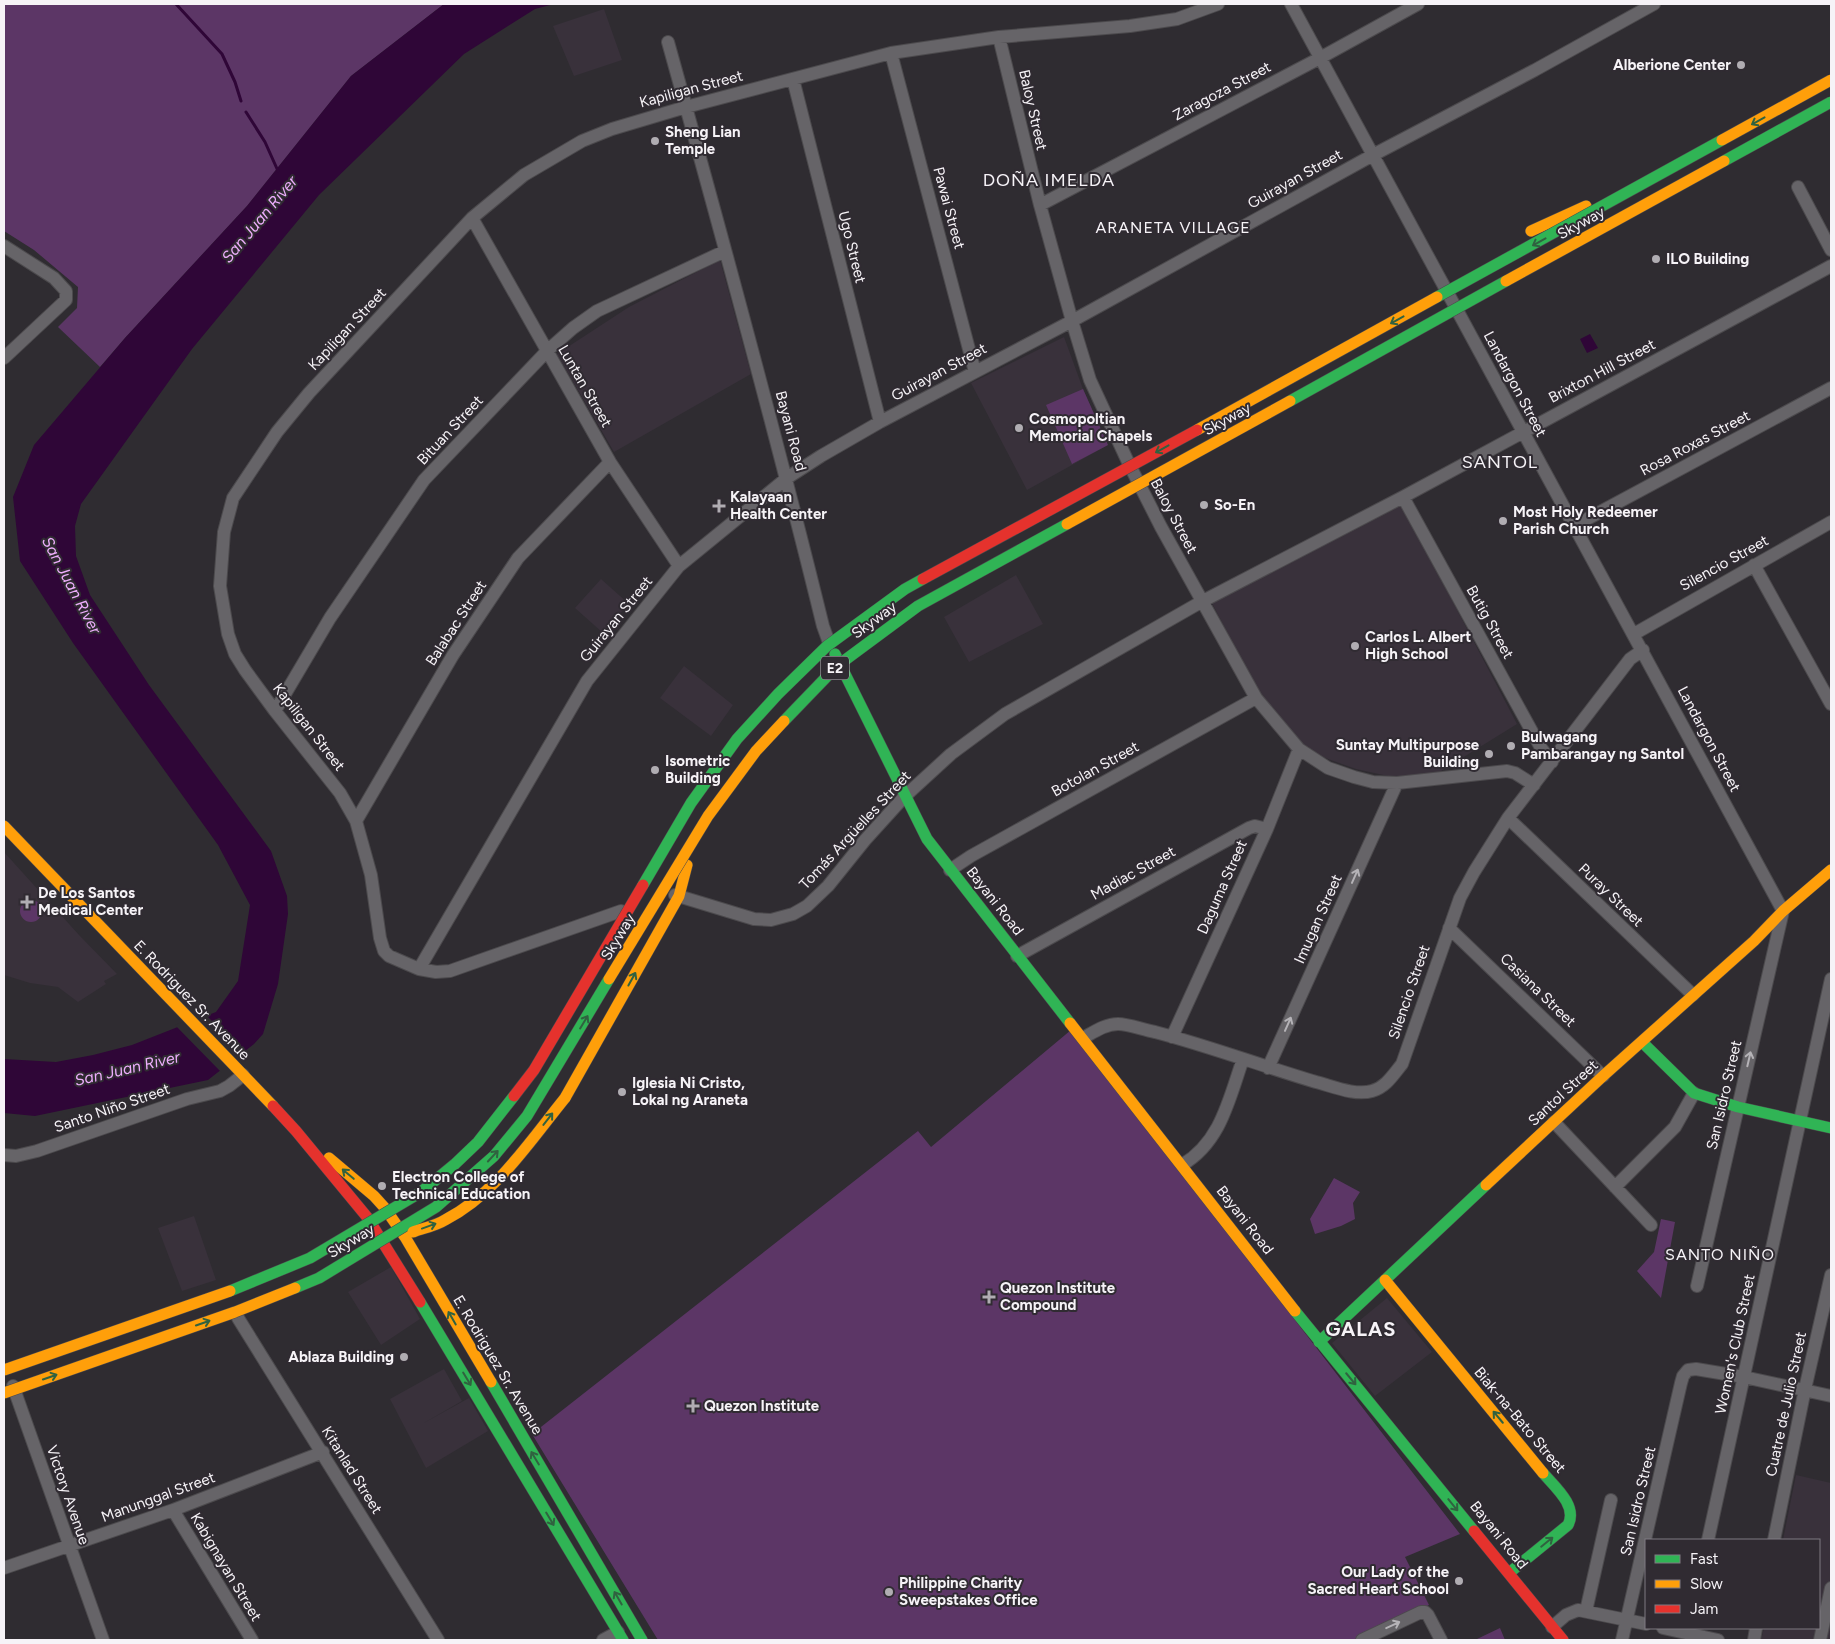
<svg xmlns="http://www.w3.org/2000/svg" width="1835" height="1644" font-family="Figtree,sans-serif">
  <rect width="100%" height="100%" fill="#2f2c31"/>
  <!-- built -->
  <path fill="#39313b" d="M 604,9 L 622,60 L 574,76 L 553,26 Z
    M 720,260 L 751,374 L 614,452 L 557,354 L 629,307 Z
    M 1064,337 L 1083,389 L 1108,445 L 1027,490 L 971,383 Z
    M 1401,503 L 1517,724 L 1433,776 L 1388,776 L 1356,769 L 1317,755 L 1302,745 L 1257,691 L 1211,601 Z
    M 1016,575 L 1043,624 L 969,662 L 944,617 Z
    M 601,579 L 629,604 L 603,633 L 575,608 Z
    M 684,666 L 733,705 L 711,736 L 660,698 Z
    M 4,852 L 79,935 L 117,974 L 104,981 L 106,984 L 78,1002 L 58,987 L 30,983 L 4,975 Z
    M 194,1216 L 216,1280 L 182,1291 L 158,1228 Z
    M 391,1267 L 420,1319 L 381,1345 L 348,1292 Z
    M 1387,1298 L 1432,1352 L 1375,1396 L 1332,1343 Z
    M 444,1369 L 462,1401 L 422,1424 L 469,1398 L 488,1431 L 426,1468 L 390,1399 Z
    M 1796,1475 L 1831,1483 L 1831,1640 L 1761,1640 L 1764,1628 L 1819,1628 L 1819,1540 L 1783,1540 Z"/>
  <!-- green -->
  <path fill="#5c3666" d="M 4,4 L 444,4 L 351,76 L 247,206 L 125,338 L 100,367 L 58,327 L 77,308 L 78,287 L 34,250 L 4,231 Z
    M 1083,389 L 1108,445 L 1072,464 L 1046,405 Z
    M20 911a11 11 0 1 1 22 0a11 11 0 1 1-22 0Z
    M 1071,1030 L 1460,1534 L 1405,1557 L 1429,1605 L 1355,1640 L 658,1640 L 532,1434 L 918,1131 L 931,1147 Z
    M 1334,1178 L 1360,1192 L 1353,1203 L 1355,1219 L 1341,1226 L 1315,1234 L 1310,1219 Z
    M 1661,1219 L 1675,1222 L 1661,1298 L 1637,1271 L 1654,1252 Z
    M 1500,1628 L 1505,1640 L 1477,1640 L 1477,1639 Z"/>
  <!-- water -->
  <path fill="#2f0637" d="M 444,4 L 554,4 L 535,9 L 464,54 L 319,195 L 192,349 L 81,504 L 75,526 L 76,556 L 90,595 L 149,685 L 271,851 L 287,896 L 288,914 L 278,984 L 263,1034 L 254,1044 L 208,1080 L 35,1116 L 4,1113 L 4,1059 L 56,1062 L 93,1055 L 132,1045 L 216,1012 L 238,981 L 250,905 L 218,845 L 73,643 L 20,561 L 13,497 L 34,445 L 125,338 L 247,206 L 351,76 Z
    M 1590,334 L 1598,348 L 1587,353 L 1580,339 Z"/>
  <!-- pier -->
  <path fill="#2f2c31" d="M 205,1014 L 244,1053 L 222,1073 L 175,1025 Z"/>
  <g fill="none" stroke-linecap="round" stroke-linejoin="round">
    <!-- stream -->
    <path stroke="#2f0637" stroke-width="3" d="M 176,4 L 222,54 L 235,82 L 241,101
      M 246,112 L 265,142 L 278,171"/>
    <defs>
      <path id="street" d="M 1291,4 L 1783,911 L 1697,1286
        M 999,37 L 1040,205 L 1072,321 L 1090,380 L 1128,462 L 1161,527 L 1256,698 L 1299,749 L 1328,768 L 1354,777 L 1373,782 L 1397,783 L 1507,771 L 1515,773 L 1534,785
        M 668,42 C 722,236 775,430 823,626 L 828,640
        M 891,53 L 975,372
        M 793,79 L 880,422
        M 1798,187 L 1831,250
        M 1040,205 L 1320,58 L 1418,4
        M 472,218 L 610,462 L 679,566
        M 4,246 L 54,278 L 66,291 L 66,300 L 4,358
        M 1403,497 L 1541,748 L 1552,762
        M 1574,526 L 1831,388
        M 1754,565 L 1831,704
        M 1634,634 L 1831,522
        M 275,711 L 330,618 L 424,480 L 547,351 L 573,328 L 597,311 L 725,251
        M 1508,818 L 1693,995
        M 356,821 L 453,655 L 518,558 L 610,462
        M 950,870 L 971,856 L 1256,698
        M 675,895 L 754,919 L 771,920 L 793,914 L 807,906 L 828,886 L 865,840 L 904,797 L 951,754 L 1005,714 L 1201,602 L 1403,497 L 1831,266
        M 621,911 L 450,971 L 436,972 L 419,969 L 389,956 L 384,951 L 380,938 L 371,875 L 356,821 L 340,793 L 275,711 L 245,670 L 235,654 L 228,634 L 220,586 L 224,532 L 233,498 L 277,432 L 309,393 L 472,218 L 524,175 L 582,141 L 612,129 L 686,107 L 891,53 L 999,37 L 1130,26 L 1177,19 L 1218,4
        M 1449,928 L 1603,1076
        M 1017,956 L 1249,828 L 1255,826 L 1267,829
        M 419,969 L 587,681 L 679,566 L 787,478 L 821,456 L 880,422 L 1072,321 L 1373,155 L 1535,70 L 1654,4
        M 1172,1037 L 1267,829 L 1299,749
        M 1083,1038 C 1094,1032 1105,1024 1118,1024 C 1129,1024 1143,1030 1155,1032 C 1209,1046 1262,1066 1316,1082 C 1332,1086 1355,1096 1372,1091 C 1386,1087 1393,1075 1402,1064 L 1460,898 L 1474,872 L 1508,818 L 1630,659 L 1643,650
        M 1268,1068 L 1397,783
        M 1554,1122 L 1651,1225
        M 4,1155 L 16,1156 L 37,1151 L 187,1099 L 220,1091 L 229,1086 L 243,1075
        M 1182,1165 C 1221,1142 1229,1099 1243,1059
        M 1615,1187 L 1675,1127 L 1694,1093
        M 238,1318 L 438,1640
        M 13,1386 L 103,1640
        M 173,1510 L 252,1640
        M 1708,1540 L 1831,979
        M 1774,1540 L 1805,1389 L 1831,1275
        M 4,1568 L 173,1510 L 323,1452
        M 1586,1611 L 1611,1500
        M 1552,1627 L 1566,1615 L 1578,1610 L 1646,1624
        M 1663,1628 L 1718,1640
        M 603,1640 L 618,1632
        M 1362,1640 L 1421,1612 L 1425,1612 L 1428,1615 L 1441,1640
        M 1622,1640 L 1681,1383 L 1683,1376 L 1688,1370 L 1696,1369 L 1744,1377 L 1831,1396
        M 1754,1640 L 1756,1628
        M 1820,1640 L 1831,1588"/>
      <path id="fast" d="M 835,654 L 927,839 L 1070,1023
        M 1642,1042 L 1694,1093 L 1738,1107 L 1831,1128
        M 420,1302 L 623,1640
        M 1295,1311 L 1474,1531
        M 1319,1342 L 1486,1185
        M 491,1382 L 642,1640
        M 1509,1573 L 1568,1525 C 1578,1506 1555,1487 1543,1473"/>
      <path id="slow" d="M 1531,231 L 1586,206
        M 4,826 L 273,1106
        M 1070,1023 L 1295,1311
        M 565,1098 L 679,896 L 687,865
        M 329,1158 L 374,1196 L 384,1207 L 405,1237 L 491,1382
        M 1486,1185 L 1603,1076 L 1754,941 L 1783,911 L 1831,870
        M 1385,1280 L 1543,1473"/>
      <path id="jam" d="M 273,1106 L 296,1131 L 367,1217 L 420,1302
        M 1474,1531 L 1563,1640"/>
    </defs>
    <!-- street casing -->
    <use href="#street" stroke="#4c4a4d" stroke-width="14"/>
    <!-- fast casing -->
    <use href="#fast" stroke="#4c4a4d" stroke-width="12"/>
    <!-- slow casing -->
    <use href="#slow" stroke="#4c4a4d" stroke-width="12"/>
    <!-- jam casing -->
    <use href="#jam" stroke="#4c4a4d" stroke-width="12"/>
    <!-- street -->
    <use href="#street" stroke="#666468" stroke-width="12"/>
    <!-- fast -->
    <use href="#fast" stroke="#30b455" stroke-width="11"/>
    <!-- slow -->
    <use href="#slow" stroke="#ff9f0a" stroke-width="11"/>
    <!-- jam -->
    <use href="#jam" stroke="#e5322d" stroke-width="11"/>
    <defs>
      <path id="fast-bridge" d="M 1724,161 L 1831,102
        M 1437,297 L 1722,140
        M 1290,401 L 1506,281
        M 784,721 L 837,666 L 918,606 L 1067,524
        M 643,885 L 691,803 L 737,739 L 778,694 L 827,646 L 905,589 L 923,579
        M 295,1288 L 319,1278 L 436,1207 L 494,1156 L 527,1116 L 609,979
        M 230,1291 L 310,1258 L 421,1192 L 455,1164 L 478,1142 L 514,1096"/>
      <path id="slow-bridge" d="M 1722,140 L 1831,80
        M 1506,281 L 1724,161
        M 1197,430 L 1437,297
        M 1067,524 L 1290,401
        M 609,979 L 708,816 L 756,751 L 784,721
        M 413,1232 C 424,1228 435,1226 445,1220 C 496,1194 530,1141 565,1098
        M 4,1370 L 230,1291
        M 4,1393 L 235,1312 L 295,1288"/>
      <path id="jam-bridge" d="M 923,579 L 1197,430
        M 514,1096 L 534,1070 L 643,885"/>
    </defs>
    <!-- fast-bridge casing -->
    <use href="#fast-bridge" stroke="#4c4a4d" stroke-width="12" stroke-linecap="butt"/>
    <!-- slow-bridge casing -->
    <use href="#slow-bridge" stroke="#4c4a4d" stroke-width="12" stroke-linecap="butt"/>
    <!-- jam-bridge casing -->
    <use href="#jam-bridge" stroke="#4c4a4d" stroke-width="12" stroke-linecap="butt"/>
    <!-- fast-bridge -->
    <use href="#fast-bridge" stroke="#30b455" stroke-width="11"/>
    <!-- slow-bridge -->
    <use href="#slow-bridge" stroke="#ff9f0a" stroke-width="11"/>
    <!-- jam-bridge -->
    <use href="#jam-bridge" stroke="#e5322d" stroke-width="11"/>
  </g>
  <!-- one-way arrows -->
  <defs><path id="oneway-shaft" d="M-6 0H5M1.5-3L5.5 0L1.5 3" fill="none" stroke-width="1.6" stroke-linecap="round" stroke-linejoin="round" transform="scale(1.25)"/></defs>
  <g stroke="#306240">
    <use href="#oneway-shaft" transform="translate(1758 121) rotate(151)"/>
    <use href="#oneway-shaft" transform="translate(1539 242) rotate(151)"/>
    <use href="#oneway-shaft" transform="translate(1397 320) rotate(151)"/>
    <use href="#oneway-shaft" transform="translate(1162 449) rotate(151)"/>
    <use href="#oneway-shaft" transform="translate(632 979) rotate(-61)"/>
    <use href="#oneway-shaft" transform="translate(584 1022) rotate(-59)"/>
    <use href="#oneway-shaft" transform="translate(548 1119) rotate(-52)"/>
    <use href="#oneway-shaft" transform="translate(493 1156) rotate(-47)"/>
    <use href="#oneway-shaft" transform="translate(348 1174) rotate(-140)"/>
    <use href="#oneway-shaft" transform="translate(429 1226) rotate(-20)"/>
    <use href="#oneway-shaft" transform="translate(452 1318) rotate(-120)"/>
    <use href="#oneway-shaft" transform="translate(203 1323) rotate(-19)"/>
    <use href="#oneway-shaft" transform="translate(50 1377) rotate(-19)"/>
    <use href="#oneway-shaft" transform="translate(467 1379) rotate(59)"/>
    <use href="#oneway-shaft" transform="translate(1351 1379) rotate(50)"/>
    <use href="#oneway-shaft" transform="translate(1498 1417) rotate(-130)"/>
    <use href="#oneway-shaft" transform="translate(535 1458) rotate(-121)"/>
    <use href="#oneway-shaft" transform="translate(1453 1505) rotate(51)"/>
    <use href="#oneway-shaft" transform="translate(550 1519) rotate(59)"/>
    <use href="#oneway-shaft" transform="translate(1547 1542) rotate(-39)"/>
    <use href="#oneway-shaft" transform="translate(618 1598) rotate(-120)"/>
  </g>
  <g stroke="#b5b3b7">
    <use href="#oneway-shaft" transform="translate(1355 876) rotate(-66)"/>
    <use href="#oneway-shaft" transform="translate(1288 1024) rotate(-66)"/>
    <use href="#oneway-shaft" transform="translate(1749 1059) rotate(-77)"/>
    <use href="#oneway-shaft" transform="translate(1393 1625) rotate(-25)"/>
  </g>
  <!-- markers -->
  <g fill="#b0adb2" stroke="#302b32" stroke-width="2">
    <circle cx="1741" cy="65" r="5"/>
    <circle cx="655" cy="141" r="5"/>
    <circle cx="1656" cy="259" r="5"/>
    <circle cx="1019" cy="428" r="5"/>
    <circle cx="1204" cy="505" r="5"/>
    <path d="M716.5 498.5h5v5h5v5h-5v5h-5v-5h-5v-5h5z"/>
    <circle cx="1503" cy="521" r="5"/>
    <circle cx="1355" cy="646" r="5"/>
    <circle cx="1511" cy="746" r="5"/>
    <circle cx="1489" cy="754" r="5"/>
    <circle cx="655" cy="770" r="5"/>
    <path d="M24.5 894.5h5v5h5v5h-5v5h-5v-5h-5v-5h5z"/>
    <circle cx="622" cy="1092" r="5"/>
    <circle cx="382" cy="1186" r="5"/>
    <path d="M986.5 1289.5h5v5h5v5h-5v5h-5v-5h-5v-5h5z"/>
    <circle cx="404" cy="1357" r="5"/>
    <path d="M690.5 1398.5h5v5h5v5h-5v5h-5v-5h-5v-5h5z"/>
    <circle cx="1459" cy="1581" r="5"/>
    <circle cx="889" cy="1592" r="5"/>
  </g>
  <g text-anchor="middle" stroke-width="4" stroke-linejoin="round" paint-order="stroke">
    <!-- shield labels -->
    <rect fill="#302b32" stroke="#bbb7bc" stroke-width="1" x="821" y="656.5" width="28" height="23" rx="4"/>
    <g font-size="14" font-weight="bold" fill="#f6f3f7">
      <text x="835" y="673">E2</text>
    </g>
    <!-- poi labels -->
    <g font-size="15" font-weight="bold" fill="#f6f3f7" stroke="#302b32" text-anchor="start">
      <text x="1731" y="70" text-anchor="end">Alberione Center</text>
      <text x="665" y="137">Sheng Lian<tspan x="665" dy="17">Temple</tspan></text>
      <text x="1666" y="264">ILO Building</text>
      <text x="1029" y="424">Cosmopoltian<tspan x="1029" dy="17">Memorial Chapels</tspan></text>
      <text x="730" y="502">Kalayaan<tspan x="730" dy="17">Health Center</tspan></text>
      <text x="1214" y="510">So-En</text>
      <text x="1513" y="517">Most Holy Redeemer<tspan x="1513" dy="17">Parish Church</tspan></text>
      <text x="1365" y="642">Carlos L. Albert<tspan x="1365" dy="17">High School</tspan></text>
      <text x="1521" y="742">Bulwagang<tspan x="1521" dy="17">Pambarangay ng Santol</tspan></text>
      <text x="1479" y="750" text-anchor="end">Suntay Multipurpose<tspan x="1479" dy="17">Building</tspan></text>
      <text x="665" y="766">Isometric<tspan x="665" dy="17">Building</tspan></text>
      <text x="38" y="898">De Los Santos<tspan x="38" dy="17">Medical Center</tspan></text>
      <text x="632" y="1088">Iglesia Ni Cristo,<tspan x="632" dy="17">Lokal ng Araneta</tspan></text>
      <text x="392" y="1182">Electron College of<tspan x="392" dy="17">Technical Education</tspan></text>
      <text x="1000" y="1293">Quezon Institute<tspan x="1000" dy="17">Compound</tspan></text>
      <text x="394" y="1362" text-anchor="end">Ablaza Building</text>
      <text x="704" y="1411">Quezon Institute</text>
      <text x="1449" y="1577" text-anchor="end">Our Lady of the<tspan x="1449" dy="17">Sacred Heart School</tspan></text>
      <text x="899" y="1588">Philippine Charity<tspan x="899" dy="17">Sweepstakes Office</tspan></text>
    </g>
    <!-- street labels -->
    <g font-size="15" fill="#f6f3f7" stroke="#302b32">
      <text transform="translate(691 89) rotate(-15)" y="5">Kapiligan Street</text>
      <text transform="translate(1222 91) rotate(-28)" y="5">Zaragoza Street</text>
      <text transform="translate(1033 110) rotate(77)" y="5">Baloy Street</text>
      <text transform="translate(1295 179) rotate(-29)" y="5">Guirayan Street</text>
      <text transform="translate(949 208) rotate(75)" y="5">Pawai Street</text>
      <text transform="translate(1581 223) rotate(-29)" y="5">Skyway</text>
      <text transform="translate(852 247) rotate(76)" y="5">Ugo Street</text>
      <text transform="translate(347 329) rotate(-47)" y="5">Kapiligan Street</text>
      <text transform="translate(1602 371) rotate(-28)" y="5">Brixton Hill Street</text>
      <text transform="translate(939 372) rotate(-28)" y="5">Guirayan Street</text>
      <text transform="translate(1515 384) rotate(62)" y="5">Landargon Street</text>
      <text transform="translate(585 386) rotate(60)" y="5">Luntan Street</text>
      <text transform="translate(1227 419) rotate(-29)" y="5">Skyway</text>
      <text transform="translate(450 430) rotate(-47)" y="5">Bituan Street</text>
      <text transform="translate(791 431) rotate(75)" y="5">Bayani Road</text>
      <text transform="translate(1695 443) rotate(-28)" y="5">Rosa Roxas Street</text>
      <text transform="translate(1174 516) rotate(62)" y="5">Baloy Street</text>
      <text transform="translate(1724 563) rotate(-29)" y="5">Silencio Street</text>
      <text transform="translate(616 619) rotate(-51)" y="5">Guirayan Street</text>
      <text transform="translate(874 620) rotate(-36)" y="5">Skyway</text>
      <text transform="translate(1490 622) rotate(61)" y="5">Butig Street</text>
      <text transform="translate(456 623) rotate(-57)" y="5">Balabac Street</text>
      <text transform="translate(309 727) rotate(52)" y="5">Kapiligan Street</text>
      <text transform="translate(1709 739) rotate(62)" y="5">Landargon Street</text>
      <text transform="translate(1095 769) rotate(-29)" y="5">Botolan Street</text>
      <text transform="translate(855 830) rotate(-47)" y="5">Tomás Argüelles Street</text>
      <text transform="translate(1133 873) rotate(-29)" y="5">Madiac Street</text>
      <text transform="translate(1222 887) rotate(-66)" y="5">Daguma Street</text>
      <text transform="translate(1611 895) rotate(44)" y="5">Puray Street</text>
      <text transform="translate(995 901) rotate(52)" y="5">Bayani Road</text>
      <text transform="translate(1318 919) rotate(-66)" y="5">Imugan Street</text>
      <text transform="translate(618 937) rotate(-59)" y="5">Skyway</text>
      <text transform="translate(1538 990) rotate(44)" y="5">Casiana Street</text>
      <text transform="translate(1409 992) rotate(-71)" y="5">Silencio Street</text>
      <text transform="translate(192 1000) rotate(46)" y="5">E. Rodriguez Sr. Avenue</text>
      <text transform="translate(1563 1093) rotate(-43)" y="5">Santol Street</text>
      <text transform="translate(1724 1095) rotate(-77)" y="5">San Isidro Street</text>
      <text transform="translate(112 1108) rotate(-19)" y="5">Santo Niño Street</text>
      <text transform="translate(1245 1220) rotate(52)" y="5">Bayani Road</text>
      <text transform="translate(351 1241) rotate(-31)" y="5">Skyway</text>
      <text transform="translate(1735 1344) rotate(-78)" y="5">Women's Club Street</text>
      <text transform="translate(498 1365) rotate(59)" y="5">E. Rodriguez Sr. Avenue</text>
      <text transform="translate(1786 1404) rotate(-78)" y="5">Cuatre de Julio Street</text>
      <text transform="translate(1520 1420) rotate(50)" y="5">Biak-na-Bato Street</text>
      <text transform="translate(352 1470) rotate(58)" y="5">Kitanlad Street</text>
      <text transform="translate(68 1495) rotate(71)" y="5">Victory Avenue</text>
      <text transform="translate(158 1497) rotate(-20)" y="5">Manunggal Street</text>
      <text transform="translate(1638 1501) rotate(-77)" y="5">San Isidro Street</text>
      <text transform="translate(1499 1535) rotate(51)" y="5">Bayani Road</text>
      <text transform="translate(226 1567) rotate(59)" y="5">Kabignayan Street</text>
    </g>
    <!-- water labels -->
    <g font-size="16" font-style="italic" fill="#eeaefd" stroke="#302b32">
      <text transform="translate(259 219) rotate(-50)" y="6">San Juan River</text>
      <text transform="translate(72 585) rotate(62)" y="6">San Juan River</text>
      <text transform="translate(127 1068) rotate(-13)" y="6">San Juan River</text>
    </g>
    <!-- neighbourhood labels -->
    <g font-size="16" letter-spacing="1" fill="#f6f3f7" stroke="#302b32">
      <text x="1173" y="233">ARANETA VILLAGE</text>
      <text x="1720" y="1260">SANTO NIÑO</text>
    </g>
    <!-- quarter labels -->
    <g font-size="18" letter-spacing="1" fill="#f6f3f7" stroke="#302b32">
      <text x="1049" y="186">DOÑA IMELDA</text>
      <text x="1500" y="468">SANTOL</text>
    </g>
    <!-- district labels -->
    <g font-size="20" font-weight="bold" letter-spacing="1" fill="#f6f3f7" stroke="#302b32">
      <text x="1361" y="1336">GALAS</text>
    </g>
  </g>
  <!-- border -->
  <rect width="1835" height="1644" fill="none" stroke="#f6f3f7" stroke-width="10"/>
  <!-- legend -->
  <rect x="1645" y="1539" width="175" height="90" fill="#302b32" stroke="#7f7b81"/>
  <rect x="1655" y="1555" width="25" height="8" fill="#30b455" stroke="#7f7b81"/>
  <text x="1690" y="1564" font-size="15" fill="#f6f3f7">Fast</text>
  <rect x="1655" y="1580" width="25" height="8" fill="#ff9f0a" stroke="#7f7b81"/>
  <text x="1690" y="1589" font-size="15" fill="#f6f3f7">Slow</text>
  <rect x="1655" y="1605" width="25" height="8" fill="#e5322d" stroke="#7f7b81"/>
  <text x="1690" y="1614" font-size="15" fill="#f6f3f7">Jam</text>
</svg>
